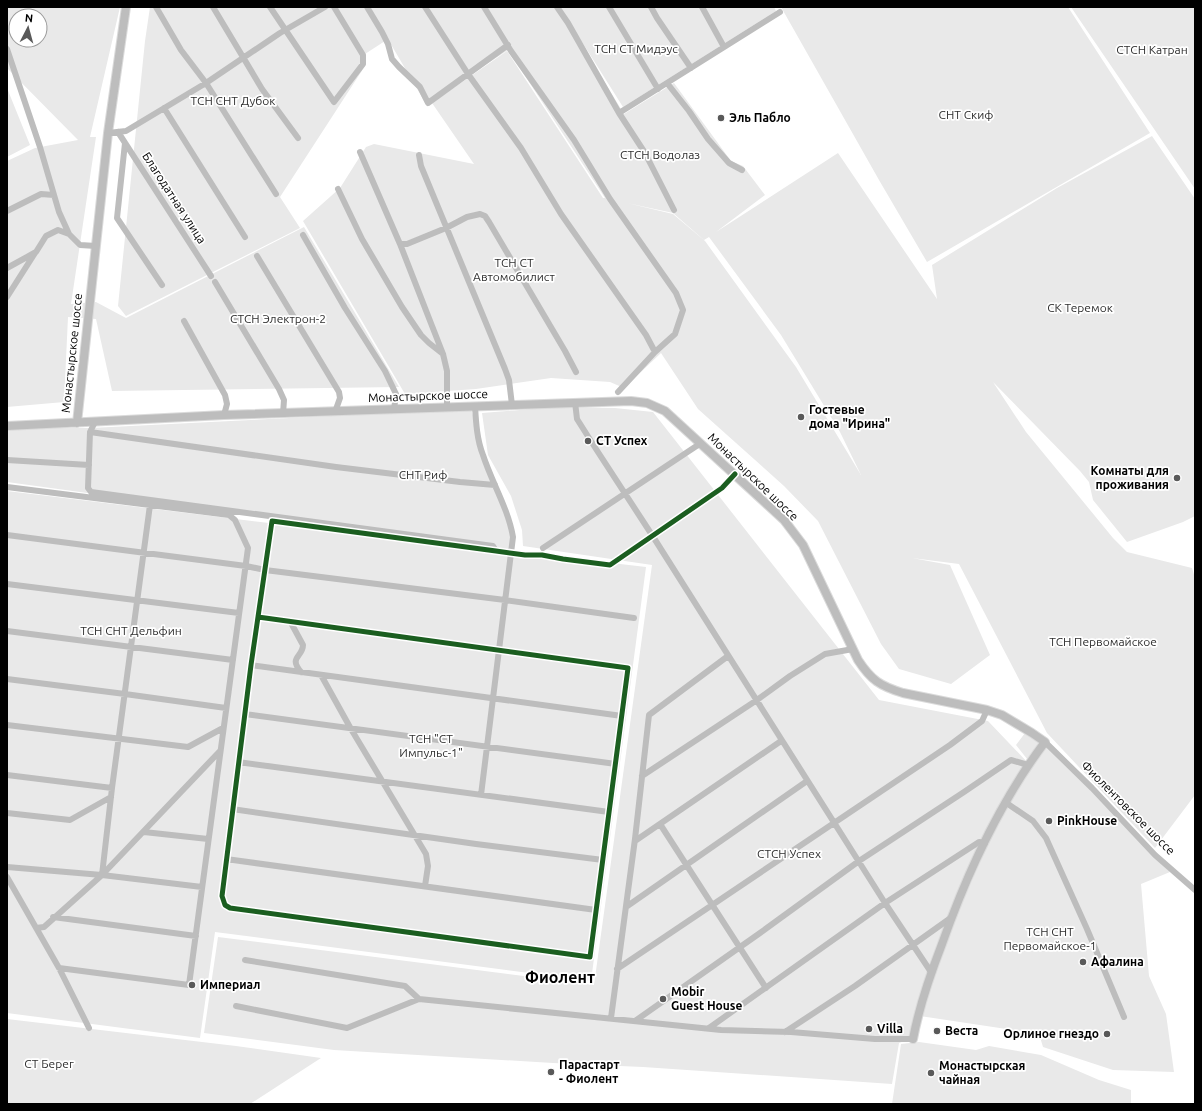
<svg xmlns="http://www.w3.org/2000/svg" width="1202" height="1111" font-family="Ubuntu,sans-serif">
  <rect width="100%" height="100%" fill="#fff"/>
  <!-- green -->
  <path fill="#e9e9e9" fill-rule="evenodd" d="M 7,7 L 120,7 L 90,137 L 96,137 L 71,304 L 96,302 L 126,318 L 304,227 L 399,387 L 112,391 L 96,319 L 68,317 L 64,402 L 7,407 L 7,161 L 35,148 L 78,140 L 7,68 ZM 16,16 L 40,16 L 40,40 L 16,40 Z
    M 150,7 L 364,7 L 385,41 L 365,54 L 365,66 L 280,197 L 300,228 L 126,316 L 118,306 L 145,41 Z
    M 369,7 L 559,7 L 624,114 L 674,83 L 731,161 L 743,166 L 765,195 L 716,232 L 838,153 L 937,299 L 932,265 L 1057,188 L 1152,136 L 1195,199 L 1195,516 L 1183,522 L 1127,542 L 1093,500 L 1089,482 L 1080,471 L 993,382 L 1026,432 L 1113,538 L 1127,552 L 1192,568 L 1195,578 L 1195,795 L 1155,848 L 1047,733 L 959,564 L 912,558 L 950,565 L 990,655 L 951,684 L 899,669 L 881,644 L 818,521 L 784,486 L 698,409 L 661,353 L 624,388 L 610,382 L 551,378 L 476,389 L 405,394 L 303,221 L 340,188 L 366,147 L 374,144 L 474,164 L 432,103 L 507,51 L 603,198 L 605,198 L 508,50 L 426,104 ZM 627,203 L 673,213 L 704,240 L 709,237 L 781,335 L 840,432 L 861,475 L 796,367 L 705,241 L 673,214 Z
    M 560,7 L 774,7 L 776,11 L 623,107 Z
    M 781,7 L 1068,7 L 1150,133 L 927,262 L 879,180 Z
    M 1071,7 L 1195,7 L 1195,189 L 1077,16 Z
    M 7,88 L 30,145 L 7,157 Z
    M 556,407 L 615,408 L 653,412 L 879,700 L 988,721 L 1030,765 L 1031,764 L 1016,745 L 1025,733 L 1041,741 L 1092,791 L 1170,872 L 1141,884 L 1149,976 L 1166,1014 L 1174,1072 L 1113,1070 L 1043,1047 L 1039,1034 L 920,1016 L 932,972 L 1001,814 L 958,906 L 930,975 L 912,1038 L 899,1043 L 892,1084 L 643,1067 L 553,1063 L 334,1050 L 204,1033 L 218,937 L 594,985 L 652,565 L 523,546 L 522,530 L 511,496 L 488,455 L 482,413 Z
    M 471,409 L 490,473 L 513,534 L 511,551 L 7,482 L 7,428 L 91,428 Z
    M 7,491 L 269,523 L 646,567 L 591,981 L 215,932 L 200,1038 L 7,1013 Z
    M 7,1019 L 236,1046 L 321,1058 L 250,1104 L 7,1104 Z
    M 919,1042 L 976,1050 L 989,1046 L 1041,1055 L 1099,1080 L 1131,1090 L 1131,1104 L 892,1104 L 901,1044 Z"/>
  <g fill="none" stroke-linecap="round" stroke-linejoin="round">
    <defs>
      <path id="major" d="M 77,423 L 108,133 L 126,7
        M 7,426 L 224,415 L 631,401 L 647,403 L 665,411 L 784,520 L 803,545 L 858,660 C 871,680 880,686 903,693 L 987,710 L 1002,715 L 1032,733 L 1045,742 C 999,803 967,873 942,944 C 930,975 919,1007 913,1039"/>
    </defs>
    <!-- major casing -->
    <use href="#major" stroke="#dbdbdb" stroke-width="10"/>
    <!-- minor -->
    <path stroke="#bdbdbd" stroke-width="6" d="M 156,7 L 181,50 L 206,83 L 276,194
      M 213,7 L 262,89 L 298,138
      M 270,7 L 334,102 L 363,64 L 363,55 L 334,7
      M 367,7 L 382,32 L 388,44 L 392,59 L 399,67 L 420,87 L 428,103 L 508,45
      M 425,7 L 468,74 L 521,148 L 561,214 L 646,335 L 655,352
      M 484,7 L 511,51 L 574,140 L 610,199 L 676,293 L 683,310 L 675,334 L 655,352 L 618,392
      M 557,7 L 568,23 L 619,113 L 645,153 L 674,210
      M 609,7 L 658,89
      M 651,7 L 657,18 L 691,68
      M 702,7 L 724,47
      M 7,49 L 40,147 L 59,212 L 69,234 L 80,245 L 96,246
      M 667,83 L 689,111 L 708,139 L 729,163 L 742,170
      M 164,108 L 245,237
      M 619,113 L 780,12
      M 118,132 L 211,276
      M 108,133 L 126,131 L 206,83 L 280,33 L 325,7
      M 125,143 L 117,218 L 162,285
      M 360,152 L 400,244
      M 419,155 L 421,166 L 505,369 L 509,380 L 512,405
      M 338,189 L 362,239 L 402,307 L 421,335 L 429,343 L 443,354
      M 7,211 L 41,194 L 54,195
      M 303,235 L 345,308 L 385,371 L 396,394 L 394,410
      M 257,256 L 339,392 L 340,398 L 335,412
      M 7,268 L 36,252 L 46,236 L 58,230 L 69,234
      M 215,282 L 279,389 L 284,400 L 283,414
      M 7,297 L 35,253
      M 184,321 L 225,395 L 227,404 L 224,415
      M 575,402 L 577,419 L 596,449 L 652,535 L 885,903 L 931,972
      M 475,406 C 476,423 477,440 483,455 C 492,483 508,508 513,537 L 481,795
      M 447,407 L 447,371 L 443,354 L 400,244 L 407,244 L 446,228 L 467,217 L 480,214 L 485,216 L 489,222 L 565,351 L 576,372
      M 95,422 L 90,432 L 88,488 L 91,492 L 493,546 L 496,551
      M 90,432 L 336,467 L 460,482 L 495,485
      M 7,460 L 89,465
      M 7,487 L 229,515 L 235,520 L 248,548 L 189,985 L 59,968
      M 7,535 L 246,566 L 265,570 L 505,600 L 634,618
      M 543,548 L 701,443
      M 7,584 L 239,613
      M 258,617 L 628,668 L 590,957 L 230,908 L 225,905 L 222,896 L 251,665 L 272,521 L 496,551 L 525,555 L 542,555 L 563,559 L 610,565 L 722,488 L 735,474
      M 290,621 L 303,645 C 303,657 288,657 301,672
      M 7,631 L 233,660
      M 251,665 L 622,716
      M 321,675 L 351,729 L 426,854 L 428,866 L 425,886
      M 7,679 L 125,694 L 226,708
      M 245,714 L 616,764
      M 7,725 L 188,747 L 223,728
      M 1045,742 L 1092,788 L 1155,855 L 1195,890
      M 238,762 L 609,812
      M 7,775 L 112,788
      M 642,776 L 757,700 L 790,676 L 825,654 L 853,649
      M 1005,802 L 1033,821 L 1046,838 L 1087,929 L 1124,1017
      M 232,809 L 476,844 L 603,860
      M 7,813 L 70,820 L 111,797
      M 660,824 L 766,988
      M 144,832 L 208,839
      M 635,841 L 781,741
      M 226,859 L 596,910
      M 7,867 L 102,875 L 202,887
      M 102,875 L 112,788 L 150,505
      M 7,877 L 59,968 L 89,1028
      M 626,907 L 807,781
      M 53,917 L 196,936
      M 36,928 L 44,927 L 102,875 L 220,751
      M 245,960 L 405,986 L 419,999
      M 617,969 L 950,745 L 982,721 L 987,710
      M 236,1006 L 347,1028 L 419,999 L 721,1030 L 791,1032 L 875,1039 L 913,1039
      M 611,1018 L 635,839 L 649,715 L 728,656
      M 635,1021 L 760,933 L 859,861 L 964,792 L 1011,760 L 1028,765
      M 709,1028 L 885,903 L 979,842 L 985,843
      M 785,1032 L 855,986 L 952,917"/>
    <!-- major -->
    <use href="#major" stroke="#bdbdbd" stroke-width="8"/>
    <defs>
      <path id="cycleway" d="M 258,617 L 628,668 L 590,957 L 230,908 L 225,905 L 222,896 L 251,665 L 272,521 L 496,551 L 525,555 L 542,555 L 563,559 L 610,565 L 722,488 L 735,474"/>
    </defs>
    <!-- cycleway casing -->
    <use href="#cycleway" stroke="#fff" stroke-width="8"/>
    <!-- cycleway -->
    <use href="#cycleway" stroke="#1b5e20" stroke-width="5"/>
  </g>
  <!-- markers -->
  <g fill="#595959" stroke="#fff" stroke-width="1.5">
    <circle cx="721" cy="118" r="4"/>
    <circle cx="801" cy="417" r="4"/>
    <circle cx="588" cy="441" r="4"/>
    <circle cx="1177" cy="478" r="4"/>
    <circle cx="1049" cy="821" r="4"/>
    <circle cx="1083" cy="962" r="4"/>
    <circle cx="192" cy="985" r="4"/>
    <circle cx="663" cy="999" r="4"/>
    <circle cx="869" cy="1029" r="4"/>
    <circle cx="937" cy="1031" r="4"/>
    <circle cx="1107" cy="1034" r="4"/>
    <circle cx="551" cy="1072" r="4"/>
    <circle cx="931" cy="1073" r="4"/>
  </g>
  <g text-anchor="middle" stroke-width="3.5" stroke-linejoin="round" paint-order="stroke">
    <!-- park labels -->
    <g font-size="12" fill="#2e2e2e" stroke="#fff">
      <text x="636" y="53">ТСН СТ Мидэус</text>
      <text x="1152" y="54">СТСН Катран</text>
      <text x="233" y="105">ТСН СНТ Дубок</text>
      <text x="966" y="119">СНТ Скиф</text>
      <text x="660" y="159">СТСН Водолаз</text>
      <text x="514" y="267">ТСН СТ<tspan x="514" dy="14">Автомобилист</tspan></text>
      <text x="1080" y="312">СК Теремок</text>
      <text x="278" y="323">СТСН Электрон-2</text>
      <text x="423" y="479">СНТ Риф</text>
      <text x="131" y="635">ТСН СНТ Дельфин</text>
      <text x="1103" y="646">ТСН Первомайское</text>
      <text x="431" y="743">ТСН "СТ<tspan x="431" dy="14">Импульс-1"</tspan></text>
      <text x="789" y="858">СТСН Успех</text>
      <text x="1050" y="936">ТСН СНТ<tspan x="1050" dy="14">Первомайское-1</tspan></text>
      <text x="49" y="1068">СТ Берег</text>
    </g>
    <!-- poi labels -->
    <g font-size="12" font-weight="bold" fill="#000" stroke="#fff" text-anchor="start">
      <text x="729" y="122">Эль Пабло</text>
      <text x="809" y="414">Гостевые<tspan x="809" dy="14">дома "Ирина"</tspan></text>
      <text x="596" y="445">СТ Успех</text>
      <text x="1169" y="475" text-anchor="end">Комнаты для<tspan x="1169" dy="14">проживания</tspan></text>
      <text x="1057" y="825">PinkHouse</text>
      <text x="1091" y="966">Афалина</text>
      <text x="200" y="989">Империал</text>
      <text x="671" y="996">Mobir<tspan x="671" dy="14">Guest House</tspan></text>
      <text x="877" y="1033">Villa</text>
      <text x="945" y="1035">Веста</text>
      <text x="1099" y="1038" text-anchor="end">Орлиное гнездо</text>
      <text x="559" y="1069">Парастарт<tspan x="559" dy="14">- Фиолент</tspan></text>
      <text x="939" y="1070">Монастырская<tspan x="939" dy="14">чайная</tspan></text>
    </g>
    <!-- street labels -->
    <g font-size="12" fill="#000" stroke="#fff">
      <text transform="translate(174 198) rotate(57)" y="4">Благодатная улица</text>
      <text transform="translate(72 353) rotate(-84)" y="4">Монастырское шоссе</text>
      <text transform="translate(428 396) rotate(-2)" y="4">Монастырское шоссе</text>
      <text transform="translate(753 477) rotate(44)" y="4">Монастырское шоссе</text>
      <text transform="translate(1128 808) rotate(45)" y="4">Фиолентовское шоссе</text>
    </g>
    <!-- district labels -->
    <g font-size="16" font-weight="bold" fill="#000" stroke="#fff">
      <text x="560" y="983">Фиолент</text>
    </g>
  </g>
  <!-- border -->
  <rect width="1202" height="1111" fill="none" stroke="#000000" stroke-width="16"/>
  <!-- north arrow -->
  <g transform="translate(28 28) rotate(6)"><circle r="19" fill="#ffffff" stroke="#999999"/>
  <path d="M0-3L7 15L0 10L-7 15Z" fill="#595959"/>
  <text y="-6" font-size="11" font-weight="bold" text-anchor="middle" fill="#000000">N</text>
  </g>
</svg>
